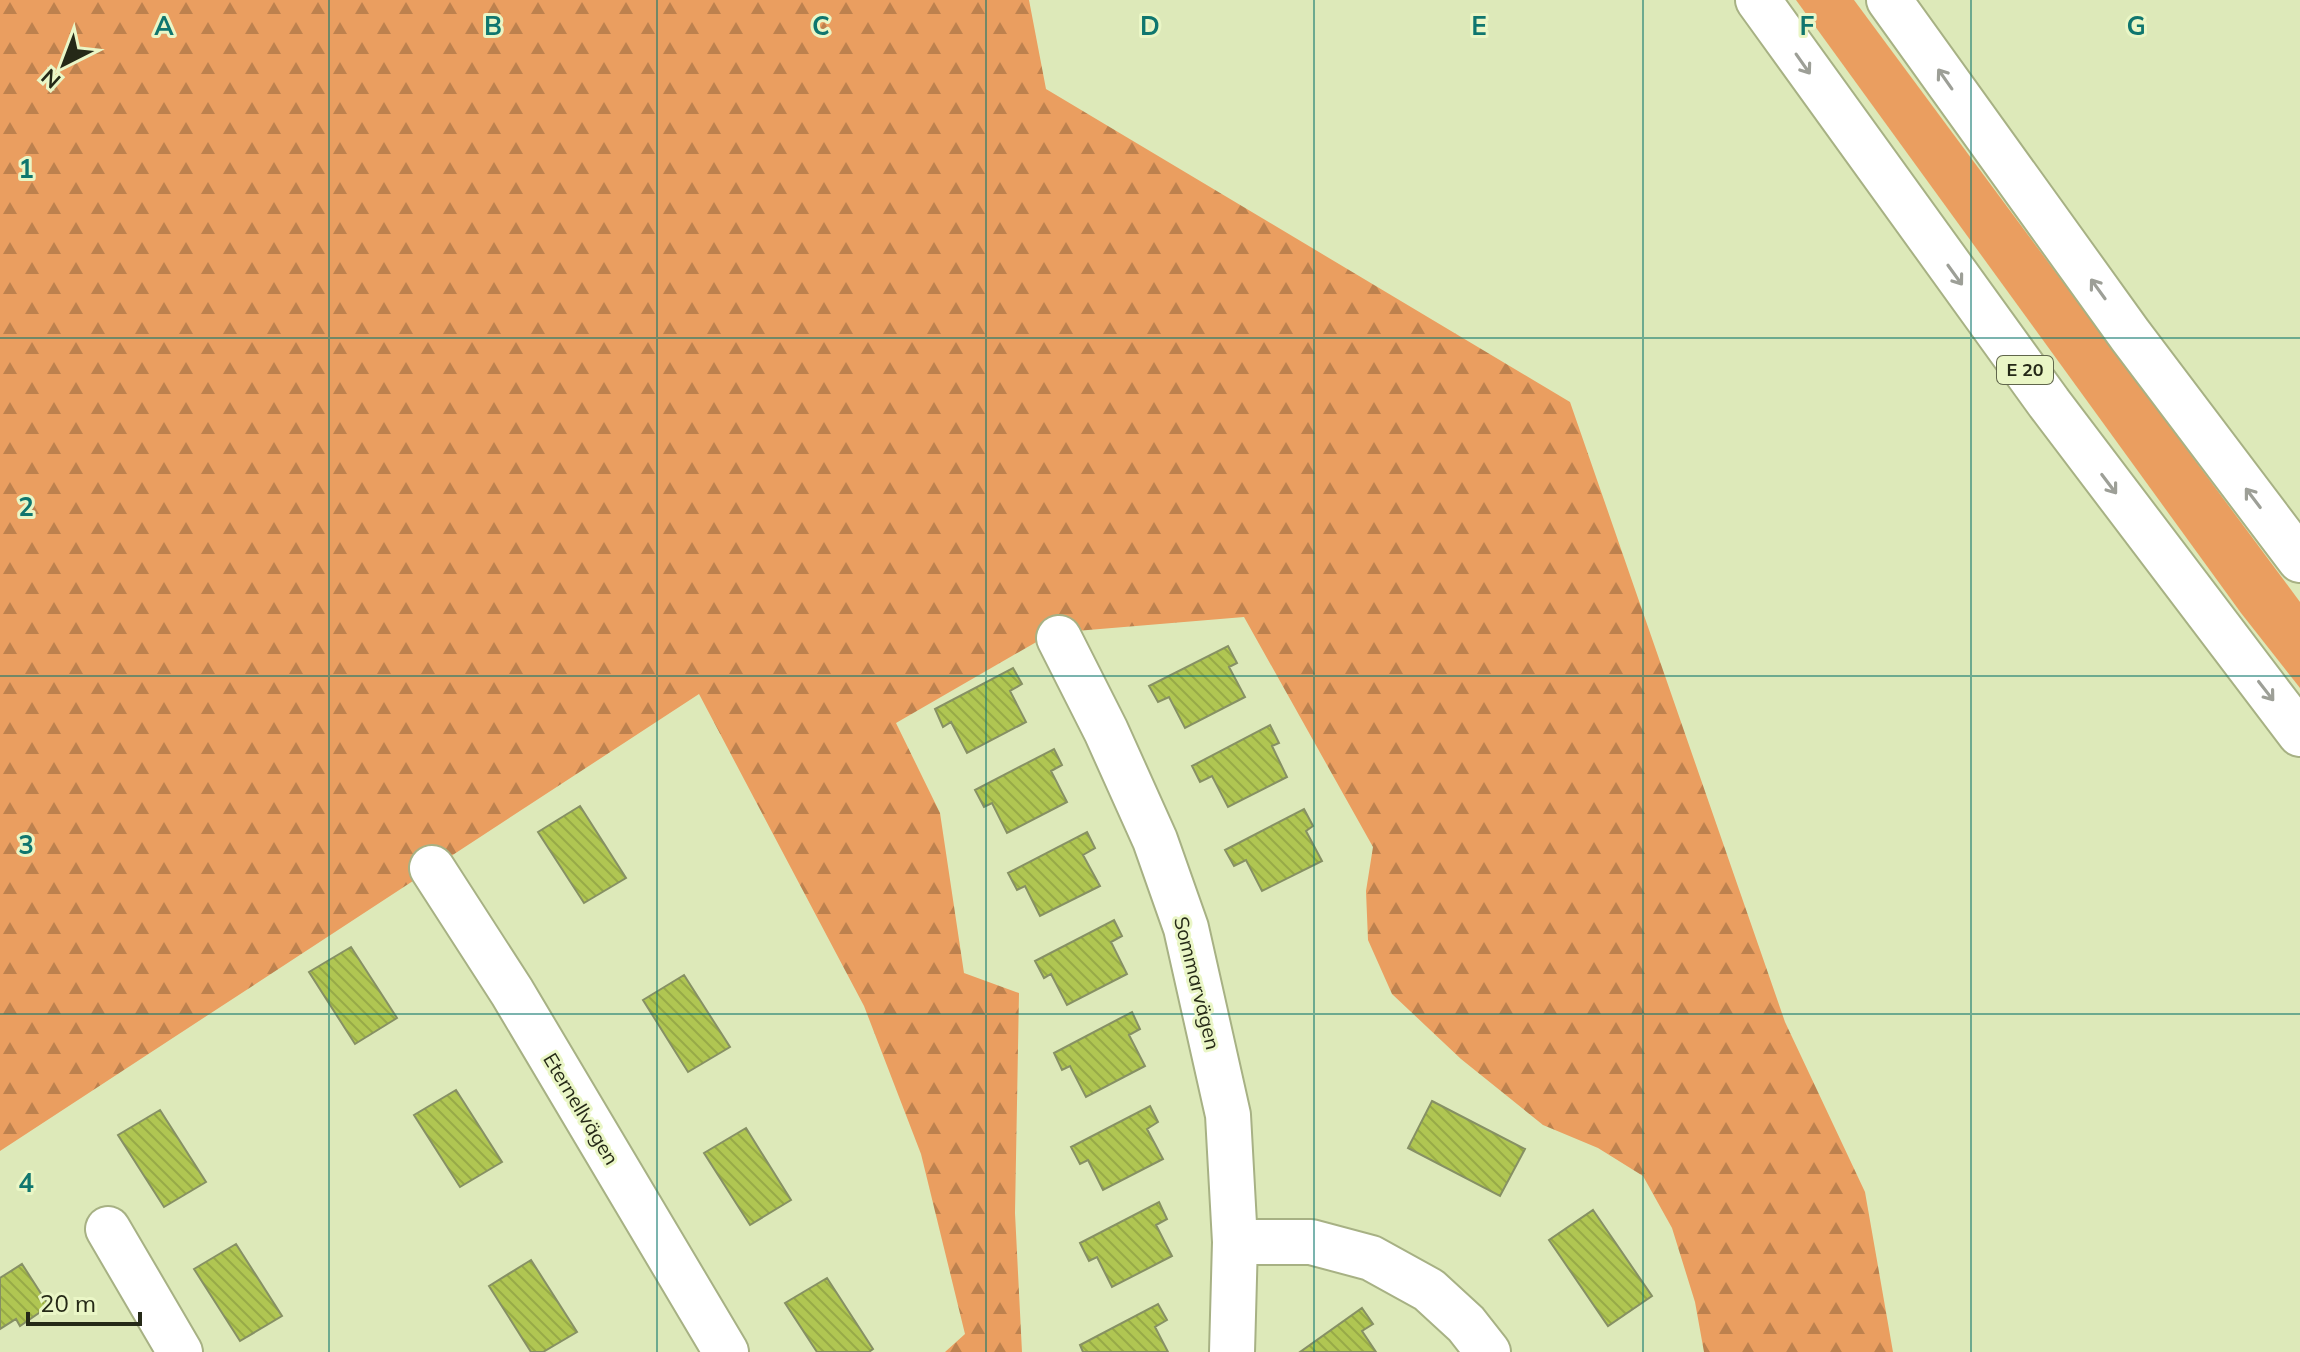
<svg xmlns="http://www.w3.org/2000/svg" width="2300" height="1352" font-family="Mulish,sans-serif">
  <defs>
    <pattern id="forest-firs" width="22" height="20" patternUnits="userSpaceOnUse" patternTransform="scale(2)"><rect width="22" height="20" fill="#ea9e60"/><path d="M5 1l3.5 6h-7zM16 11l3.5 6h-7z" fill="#bd814e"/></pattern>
    <pattern id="building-back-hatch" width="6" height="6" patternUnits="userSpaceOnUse" patternTransform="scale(2)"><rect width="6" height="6" fill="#b0c652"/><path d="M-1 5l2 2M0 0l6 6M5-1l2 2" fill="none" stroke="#97aa47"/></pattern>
  </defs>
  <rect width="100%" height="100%" fill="#dde9b9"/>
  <!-- grass -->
  <path fill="#ea9e60" d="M 1796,0 L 1854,0 L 2300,602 L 2300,688 L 2241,613 Z"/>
  <!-- forest -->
  <path fill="url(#forest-firs)" d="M 0,0 L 1029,0 L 1046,89 L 1570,402 L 1785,1022 L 1865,1192 L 1893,1352 L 1704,1352 L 1695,1302 L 1672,1228 L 1643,1176 L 1598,1148 L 1543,1125 L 1461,1059 L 1392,994 L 1368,940 L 1366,891 L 1373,847 L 1244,617 L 1052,633 L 896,723 L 940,813 L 964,973 L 1019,993 L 1015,1213 L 1022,1352 L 945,1352 L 965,1334 L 921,1154 L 864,1006 L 699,694 L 0,1151 Z"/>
  <!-- building -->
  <path fill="url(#building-back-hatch)" stroke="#869064" stroke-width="2" d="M 1228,646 L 1237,663 L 1229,667 L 1245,697 L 1185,728 L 1169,697 L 1158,702 L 1149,686 Z
    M 1013,668 L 1022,684 L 1010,691 L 1026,722 L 967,753 L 951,722 L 943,727 L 935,709 Z
    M 1270,725 L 1279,743 L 1272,746 L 1287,777 L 1228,807 L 1212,776 L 1200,782 L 1192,766 Z
    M 1054,749 L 1062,765 L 1051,771 L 1067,802 L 1007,833 L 992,803 L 984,807 L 975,790 Z
    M 580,806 L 626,878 L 584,903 L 538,832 Z
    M 1304,809 L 1313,826 L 1306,831 L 1322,861 L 1262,891 L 1246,860 L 1234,866 L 1225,850 Z
    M 1087,832 L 1095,848 L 1083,855 L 1100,886 L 1040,916 L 1025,886 L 1017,890 L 1008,873 Z
    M 1114,920 L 1122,936 L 1111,942 L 1127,974 L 1067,1005 L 1051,974 L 1044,978 L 1035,961 Z
    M 351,947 L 397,1018 L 355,1044 L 309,972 Z
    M 684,975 L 730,1047 L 688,1072 L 643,1000 Z
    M 1132,1012 L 1140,1029 L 1129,1035 L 1145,1066 L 1086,1097 L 1070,1066 L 1062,1070 L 1054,1053 Z
    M 456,1090 L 502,1162 L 460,1187 L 414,1115 Z
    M 1432,1101 L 1525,1149 L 1500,1196 L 1408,1148 Z
    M 1150,1106 L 1158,1122 L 1147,1129 L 1163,1159 L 1103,1190 L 1088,1160 L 1080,1164 L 1071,1147 Z
    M 160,1110 L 206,1182 L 164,1207 L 118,1135 Z
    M 746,1128 L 791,1200 L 750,1225 L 704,1153 Z
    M 1159,1202 L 1167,1219 L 1156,1225 L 1172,1256 L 1112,1287 L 1097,1257 L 1089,1261 L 1080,1243 Z
    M 1593,1210 L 1652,1296 L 1608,1326 L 1549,1240 Z
    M 236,1244 L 282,1316 L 240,1341 L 194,1269 Z
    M 531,1260 L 577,1332 L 543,1352 L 531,1352 L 489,1286 Z
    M 22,1264 L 49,1306 L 20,1326 L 16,1319 L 0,1329 L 0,1278 Z
    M 827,1278 L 873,1349 L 869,1352 L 817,1352 L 785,1303 Z
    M 1158,1304 L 1167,1320 L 1155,1327 L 1168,1352 L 1083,1352 L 1080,1345 Z
    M 1362,1308 L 1373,1324 L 1362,1331 L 1376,1352 L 1300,1352 Z"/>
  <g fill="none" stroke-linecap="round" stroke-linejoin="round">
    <defs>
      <path id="minor" d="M 1059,638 L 1106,731 L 1155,840 L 1186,928 L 1228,1115 L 1235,1242 L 1232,1352
        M 432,868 L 512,992 L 726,1352
        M 108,1229 L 180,1352
        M 1235,1242 L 1311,1242 L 1371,1258 L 1429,1290 L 1466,1324 L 1488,1352"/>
      <path id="highway" d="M 1758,0 L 2049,403 L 2300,734
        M 1889,0 L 2130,335 L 2300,560"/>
    </defs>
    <!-- minor casing -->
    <use href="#minor" stroke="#a7b184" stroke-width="48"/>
    <!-- highway casing -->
    <use href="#highway" stroke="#a7b184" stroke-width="48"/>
    <!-- minor -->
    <use href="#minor" stroke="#fff" stroke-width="44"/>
    <!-- highway -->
    <use href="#highway" stroke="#fff" stroke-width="44"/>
  </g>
  <!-- one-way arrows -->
  <defs><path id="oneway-shaft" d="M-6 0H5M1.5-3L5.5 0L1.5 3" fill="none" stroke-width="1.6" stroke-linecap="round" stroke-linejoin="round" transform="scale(2)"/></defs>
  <g stroke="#9d9f97">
    <use href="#oneway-shaft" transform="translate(1803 64) rotate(55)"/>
    <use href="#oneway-shaft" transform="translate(1945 79) rotate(-125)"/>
    <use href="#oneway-shaft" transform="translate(1955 275) rotate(54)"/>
    <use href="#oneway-shaft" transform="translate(2098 289) rotate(-126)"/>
    <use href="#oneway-shaft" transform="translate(2109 484) rotate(53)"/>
    <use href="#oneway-shaft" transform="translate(2253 498) rotate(-127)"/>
    <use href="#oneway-shaft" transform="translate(2266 691) rotate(52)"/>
  </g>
  <!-- grid -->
  <path fill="none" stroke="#0f766e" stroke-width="2" stroke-opacity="0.55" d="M 329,0 L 329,1352M 657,0 L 657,1352M 986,0 L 986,1352M 1314,0 L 1314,1352M 1643,0 L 1643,1352M 1971,0 L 1971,1352M 0,338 L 2300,338M 0,676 L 2300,676M 0,1014 L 2300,1014"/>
  <g text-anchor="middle" stroke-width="6" stroke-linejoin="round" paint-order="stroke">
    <!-- shield labels -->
    <rect fill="#eaf6c6" stroke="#60664c" stroke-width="2" x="1997" y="356" width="56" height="28" rx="6"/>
    <g font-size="18" font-weight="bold" fill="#252917">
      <text x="2025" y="376">E 20</text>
    </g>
    <!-- street labels -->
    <g font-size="20" fill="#252917" stroke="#eaf6c6">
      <text transform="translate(1197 983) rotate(76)" y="7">Sommarvägen</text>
      <text transform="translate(581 1109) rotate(59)" y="7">Eternellvägen</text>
    </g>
  </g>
  <g font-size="26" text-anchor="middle" font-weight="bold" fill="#0f766e" stroke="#eaf6c6" stroke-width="6" stroke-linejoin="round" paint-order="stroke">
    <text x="164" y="35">A</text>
    <text x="493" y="35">B</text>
    <text x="821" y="35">C</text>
    <text x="1150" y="35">D</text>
    <text x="1479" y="35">E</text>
    <text x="1807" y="35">F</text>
    <text x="2136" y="35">G</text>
    <text x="26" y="178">1</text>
    <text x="26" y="516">2</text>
    <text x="26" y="854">3</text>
    <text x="26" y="1192">4</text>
  </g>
  <!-- north arrow -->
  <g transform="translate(64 64) rotate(222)" stroke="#eaf6c6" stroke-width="6" paint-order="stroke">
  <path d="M0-6L14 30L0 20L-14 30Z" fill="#252917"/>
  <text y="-12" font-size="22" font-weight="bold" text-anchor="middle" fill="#252917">N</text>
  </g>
  <!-- scale -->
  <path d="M28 1312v12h112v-12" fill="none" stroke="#252917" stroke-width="4"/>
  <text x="40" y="1312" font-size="24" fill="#252917" stroke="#eaf6c6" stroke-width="6" paint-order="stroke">20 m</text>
</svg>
